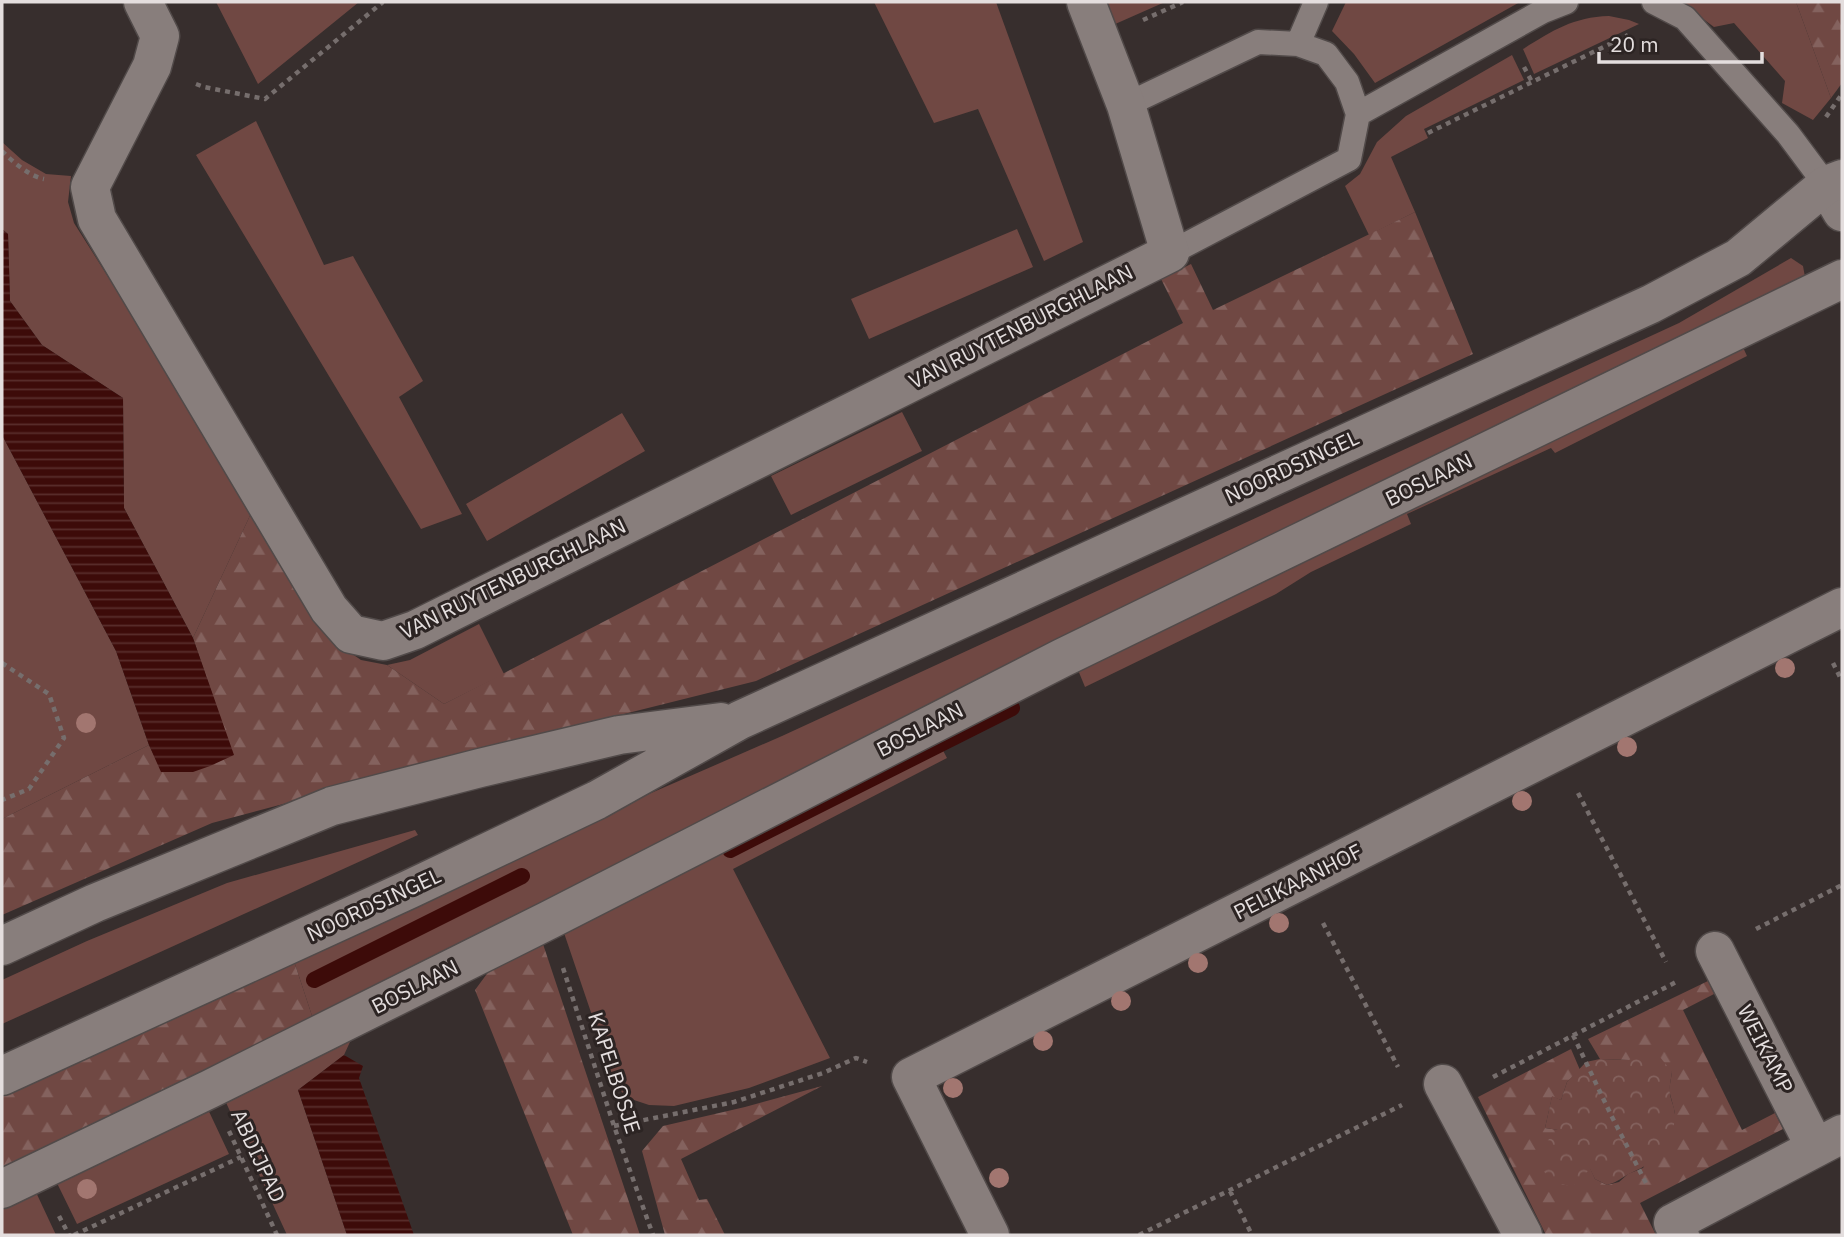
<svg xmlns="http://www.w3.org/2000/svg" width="1844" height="1237" font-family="'IBM Plex Sans',sans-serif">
  <defs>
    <pattern id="forest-firs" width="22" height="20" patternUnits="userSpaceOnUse" patternTransform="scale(1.75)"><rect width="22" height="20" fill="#704843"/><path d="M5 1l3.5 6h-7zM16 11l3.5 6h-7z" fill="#84625e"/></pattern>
    <pattern id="park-crowns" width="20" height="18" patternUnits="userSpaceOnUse" patternTransform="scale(1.75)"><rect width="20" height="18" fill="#704843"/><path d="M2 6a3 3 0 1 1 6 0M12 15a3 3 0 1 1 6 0" fill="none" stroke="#84625e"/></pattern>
    <pattern id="water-rules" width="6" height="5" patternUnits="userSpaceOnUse" patternTransform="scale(1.75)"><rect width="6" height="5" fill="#3d0b09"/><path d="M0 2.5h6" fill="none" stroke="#592e2c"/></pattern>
  </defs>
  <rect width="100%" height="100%" fill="#372e2d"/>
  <!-- green -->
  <path fill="#704843" d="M 216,2 L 359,2 L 258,84 Z
    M 874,2 L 996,2 L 1083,242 L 1044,261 L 978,109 L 934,123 Z
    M 1104,2 L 1165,2 L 1113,25 Z
    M 1346,2 L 1520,2 L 1375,83 L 1354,54 L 1332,31 Z
    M 1680,2 L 1796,2 L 1831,98 L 1813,120 L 1782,103 L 1785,81 L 1734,23 L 1714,27 Z
    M 1609,16 L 1629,20 L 1639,24 L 1534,74 L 1523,49 C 1552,31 1573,17 1609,16 Z
    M 1512,55 L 1524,80 L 1424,129 L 1428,138 L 1391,157 L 1415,212 L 1369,235 L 1345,186 L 1360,174 L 1377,142 L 1406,116 Z
    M 256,121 L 324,265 L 353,256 L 423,381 L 399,397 L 462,514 L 421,529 L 196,155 Z
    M 2,142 L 22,160 L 46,174 L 71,176 L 68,202 L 74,223 L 254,507 L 193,638 L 124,508 L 123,398 L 42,345 L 10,301 L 8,234 L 2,229 Z
    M 1017,229 L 1033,267 L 869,339 L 851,299 Z
    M 1791,258 L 1803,266 L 1805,277 L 313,1019 L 293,958 L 619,807 L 782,736 L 1679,323 Z
    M 1741,343 L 1747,356 L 1555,453 L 1551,448 L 1407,514 L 1411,524 L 1311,572 L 1276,594 L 1085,687 L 1078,670 Z
    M 902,412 L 922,451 L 791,515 L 771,476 Z
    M 622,413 L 645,451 L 487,541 L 466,504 Z
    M 2,435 L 116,651 L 149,745 L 2,819 Z
    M 479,624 L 504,674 L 444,704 L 387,665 L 410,660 Z
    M 938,741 L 947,758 L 733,869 L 830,1058 L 749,1088 L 674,1106 L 649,1105 L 628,1098 L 616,1086 L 563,930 Z
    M 415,830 L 418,835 L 2,1024 L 2,980 L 87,941 L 227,883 Z
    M 355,1031 L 344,1055 L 298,1090 L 347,1235 L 287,1235 L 223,1096 Z
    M 205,1103 L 229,1154 L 77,1224 L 55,1179 Z
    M 34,1188 L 56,1235 L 2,1235 L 2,1204 Z"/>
  <!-- forest -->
  <path fill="url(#forest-firs)" d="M 1796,2 L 1842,2 L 1842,83 L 1831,98 Z
    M 1415,212 L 1473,354 L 756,681 L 588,723 L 212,823 L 2,915 L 2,819 L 149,745 L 162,772 L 233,755 L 193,638 L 254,507 L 336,643 L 361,660 L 387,665 L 444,704 L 1183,323 L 1161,279 L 1191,264 L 1213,310 Z
    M 542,941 L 640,1235 L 573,1235 L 475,990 L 492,967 Z
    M 293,958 L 313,1019 L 2,1172 L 2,1091 Z
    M 1708,981 L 1714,994 L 1683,1010 L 1742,1130 L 1775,1113 L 1783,1129 L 1640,1203 L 1656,1235 L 1546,1235 L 1478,1097 L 1571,1049 L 1580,1070 L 1567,1082 L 1561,1100 L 1552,1097 L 1545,1128 L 1559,1130 L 1559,1137 L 1590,1168 L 1595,1179 L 1607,1185 L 1619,1182 L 1628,1174 L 1643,1168 L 1675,1113 L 1669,1090 L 1672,1072 L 1629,1060 L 1600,1059 L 1588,1039 Z
    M 822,1086 L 681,1159 L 699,1200 L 707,1199 L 725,1235 L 665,1235 L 642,1151 L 663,1126 L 745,1107 Z"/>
  <!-- park -->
  <path fill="url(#park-crowns)" d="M 1642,1053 L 1660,1057 L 1672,1072 C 1671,1079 1669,1087 1670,1094 C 1671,1101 1675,1108 1675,1115 C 1673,1148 1659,1160 1631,1173 C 1620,1178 1620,1181 1607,1185 L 1595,1179 L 1590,1169 L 1573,1186 C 1557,1185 1550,1179 1540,1167 L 1540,1152 L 1549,1139 L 1559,1137 L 1558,1130 L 1545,1128 L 1552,1096 L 1561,1100 L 1567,1082 L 1586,1062 L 1600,1059 L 1629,1060 Z"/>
  <!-- water -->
  <path fill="url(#water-rules)" d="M 2,229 L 8,234 L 10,301 L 42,345 L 123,398 L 124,508 L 193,638 L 234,755 L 210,766 L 193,772 L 161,772 L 149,745 L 116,651 L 2,435 Z
    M 344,1055 L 363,1066 L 359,1078 L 414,1235 L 347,1235 L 298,1090 Z"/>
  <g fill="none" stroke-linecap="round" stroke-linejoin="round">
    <!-- stream -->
    <path stroke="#3d0b09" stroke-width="16" d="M 730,850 L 1012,708
      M 314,980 L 522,876"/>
    <defs>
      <path id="lane" d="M 1654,2 L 1685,18 L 1788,134 L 1826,185
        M 1298,44 L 1316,2
        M 1126,105 L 1258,42 L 1298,44 L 1326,54 L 1347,82 L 1358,114
        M 1170,253 L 1349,159 L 1358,114 L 1543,11 L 1566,2"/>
      <path id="street" d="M 143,2 L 160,36 L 152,66 L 90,187 L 97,219 L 329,609 L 351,634 L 383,641 L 415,630 L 1170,253 L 1126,105 L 1086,2
        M 1826,185 L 1842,212
        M 1715,951 L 1815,1147
        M 1443,1084 L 1523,1235
        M 2,1189 L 210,1089 L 549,920 L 1062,658 L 1842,279
        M 990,1235 L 911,1077 L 1842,607
        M 1680,1235 L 1673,1223 L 1842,1134"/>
      <path id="secondary" d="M 2,946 L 95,903 L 332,806 L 480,768 L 619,735 L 721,722
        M 2,1076 L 410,889 L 597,800 L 740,720 L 1651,304 L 1738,258 L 1826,185 L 1842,179"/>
    </defs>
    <!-- lane casing -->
    <use href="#lane" stroke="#514a49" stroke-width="27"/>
    <!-- street casing -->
    <use href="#street" stroke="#514a49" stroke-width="41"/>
    <!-- secondary casing -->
    <use href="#secondary" stroke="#514a49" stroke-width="41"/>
    <!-- path -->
    <path stroke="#766e6d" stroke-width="4.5" stroke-dasharray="5 5" stroke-linecap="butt" d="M 1143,20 L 1183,2
      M 1524,67 L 1532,82
      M 196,84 L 204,87 L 265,99 L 383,2
      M 1826,117 L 1842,94
      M 1428,133 L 1628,35
      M 2,151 C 13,162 29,176 44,179
      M 2,663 L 49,694 L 64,738 L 29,789 L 2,800
      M 1833,663 L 1842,681
      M 1578,793 L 1666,962
      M 1323,923 L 1398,1067
      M 1756,929 L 1842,885
      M 563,968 L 614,1126 L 653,1235
      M 1573,1035 L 1611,1115 L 1647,1185
      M 1493,1077 L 1678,981
      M 614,1126 L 734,1102 L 823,1073 L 856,1058 L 867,1062
      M 229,1131 L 277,1235
      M 1230,1191 L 1252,1235
      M 59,1216 L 69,1235
      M 74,1235 L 241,1157
      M 1139,1235 L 1402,1105"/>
    <!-- lane -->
    <use href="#lane" stroke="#887e7c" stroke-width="24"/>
    <!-- street -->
    <use href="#street" stroke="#887e7c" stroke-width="38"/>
    <!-- secondary -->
    <use href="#secondary" stroke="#887e7c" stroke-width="38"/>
  </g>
  <!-- trees -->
  <g fill="#a27670">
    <circle cx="1785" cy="668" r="10"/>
    <circle cx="86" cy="723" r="10"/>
    <circle cx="1627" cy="747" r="10"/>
    <circle cx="1522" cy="801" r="10"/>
    <circle cx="1279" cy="923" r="10"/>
    <circle cx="1198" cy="963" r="10"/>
    <circle cx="1121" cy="1001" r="10"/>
    <circle cx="1043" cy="1041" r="10"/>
    <circle cx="953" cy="1088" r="10"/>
    <circle cx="999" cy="1178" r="10"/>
    <circle cx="87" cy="1189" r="10"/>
  </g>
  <g text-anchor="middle" stroke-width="6" stroke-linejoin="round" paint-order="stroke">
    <!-- street labels -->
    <g font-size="21" fill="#e4dede" stroke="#2c2423">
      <text transform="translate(1021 327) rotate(-27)" y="7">VAN RUYTENBURGHLAAN</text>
      <text transform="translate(1292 467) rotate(-25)" y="7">NOORDSINGEL</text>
      <text transform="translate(1429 480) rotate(-26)" y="7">BOSLAAN</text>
      <text transform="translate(513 579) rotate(-26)" y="7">VAN RUYTENBURGHLAAN</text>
      <text transform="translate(920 730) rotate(-27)" y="7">BOSLAAN</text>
      <text transform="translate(1298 882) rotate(-27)" y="7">PELIKAANHOF</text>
      <text transform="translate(374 905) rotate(-25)" y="7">NOORDSINGEL</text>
      <text transform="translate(415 987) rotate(-27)" y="7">BOSLAAN</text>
      <text transform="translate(1765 1049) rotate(63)" y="7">WEIKAMP</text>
      <text transform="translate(614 1073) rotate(72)" y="7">KAPELBOSJE</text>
      <text transform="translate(258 1156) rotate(65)" y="7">ABDIJPAD</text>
    </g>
  </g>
  <!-- border -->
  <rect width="1844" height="1237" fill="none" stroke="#e4dede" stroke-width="7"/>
  <!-- scale -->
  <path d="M1599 52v10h163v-10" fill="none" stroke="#e4dede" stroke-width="3.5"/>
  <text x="1610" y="52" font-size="21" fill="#e4dede" stroke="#2c2423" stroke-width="5" paint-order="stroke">20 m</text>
</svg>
